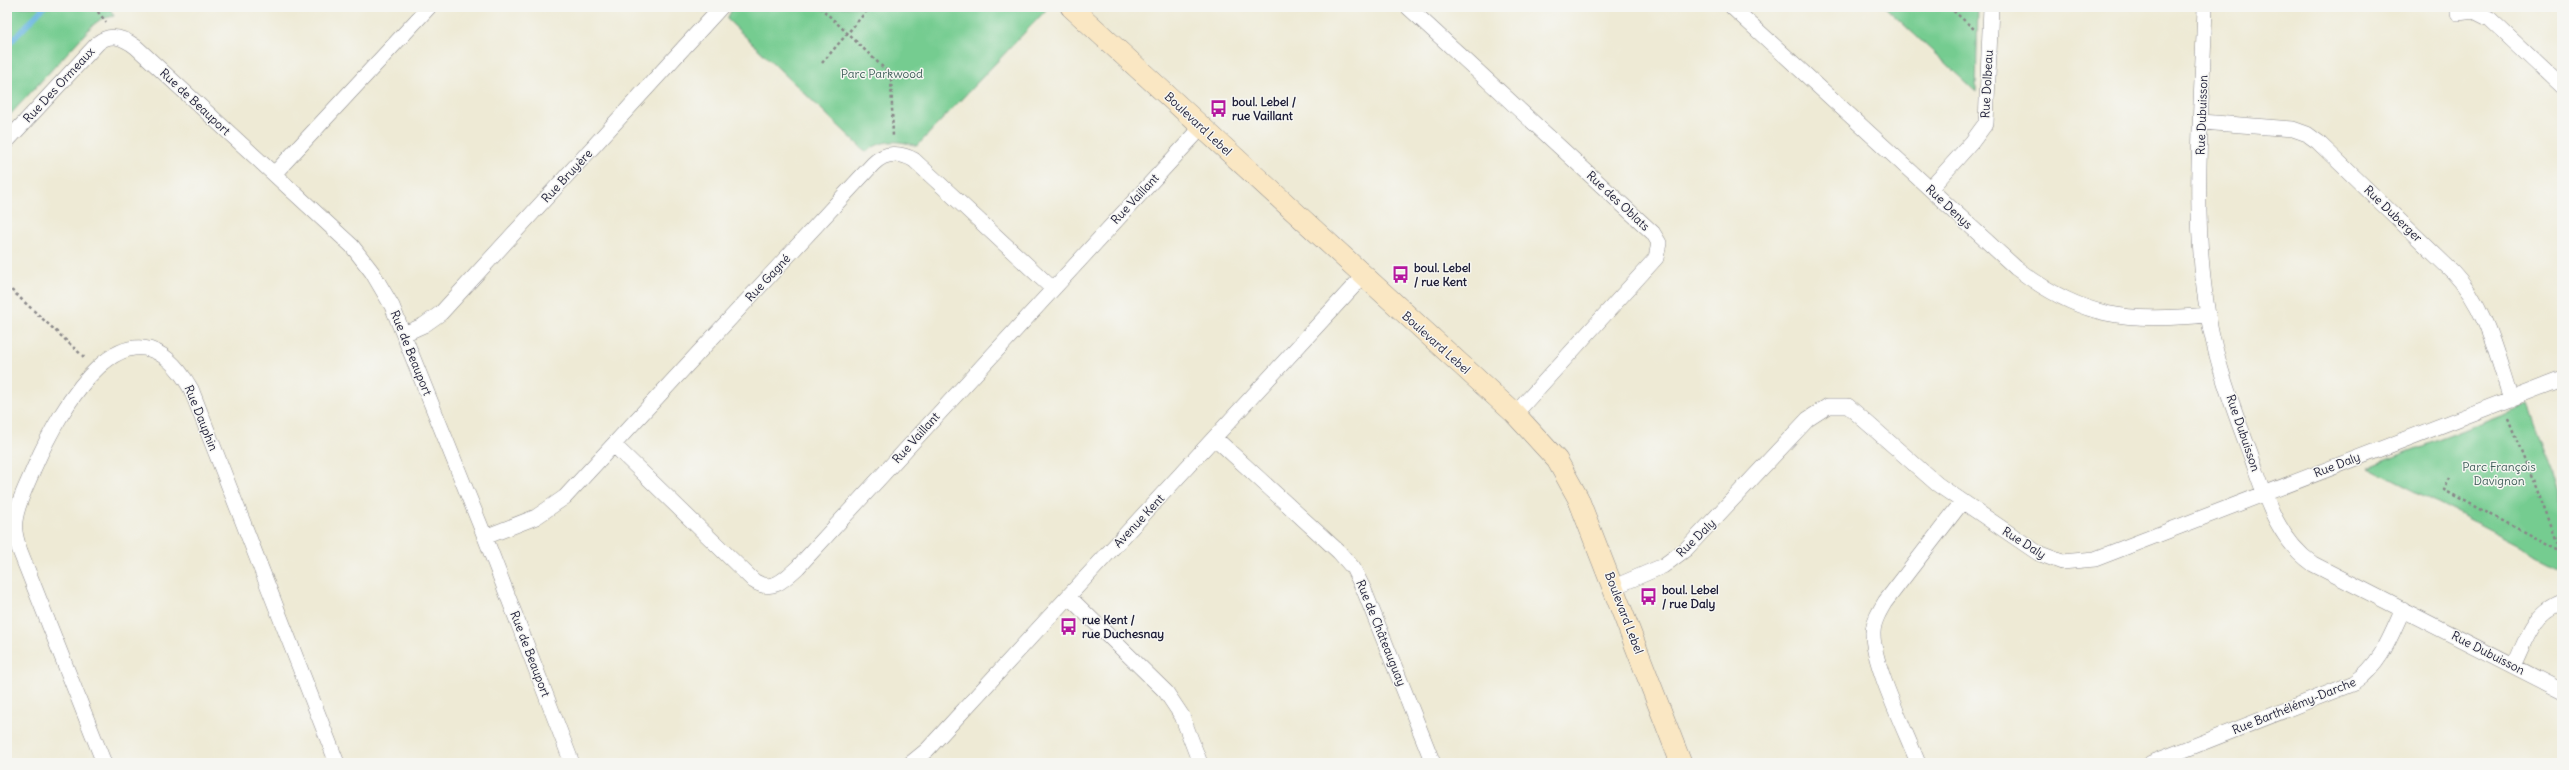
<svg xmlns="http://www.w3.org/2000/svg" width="2569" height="770" font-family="Delius,sans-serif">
  <rect width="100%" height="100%" fill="#f6f6f2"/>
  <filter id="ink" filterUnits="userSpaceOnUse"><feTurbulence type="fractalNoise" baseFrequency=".025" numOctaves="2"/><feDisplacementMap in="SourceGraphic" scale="8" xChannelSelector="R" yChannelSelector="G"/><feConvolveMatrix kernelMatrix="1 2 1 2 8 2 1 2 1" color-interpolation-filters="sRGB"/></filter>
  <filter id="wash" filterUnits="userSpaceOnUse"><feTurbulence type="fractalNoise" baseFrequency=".012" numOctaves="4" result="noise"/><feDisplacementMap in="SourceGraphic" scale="16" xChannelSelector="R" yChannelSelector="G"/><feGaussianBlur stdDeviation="0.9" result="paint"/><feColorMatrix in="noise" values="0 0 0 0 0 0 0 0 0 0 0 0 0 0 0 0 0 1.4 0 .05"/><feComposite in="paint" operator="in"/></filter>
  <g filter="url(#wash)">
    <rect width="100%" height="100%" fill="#eeead5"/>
    <!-- green -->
    <path fill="#75cc90" stroke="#4c7766" d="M 7,7 L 109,7 L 114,16 L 101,19 L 93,25 L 7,118 Z
      M 733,7 L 1043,7 L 1046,10 L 917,146 C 898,140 882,139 866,152 L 727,19 Z
      M 1885,7 L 1978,7 L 1976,92 Z
      M 2529,405 L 2562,491 L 2562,567 L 2368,467 Z"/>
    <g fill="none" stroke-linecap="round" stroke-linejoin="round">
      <!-- stream -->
      <path stroke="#67b6e1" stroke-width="5.5" d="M 7,46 L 44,7"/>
    </g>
  </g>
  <g filter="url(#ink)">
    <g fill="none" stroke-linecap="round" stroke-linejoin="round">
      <defs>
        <path id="street" d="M 1408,7 L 1653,233 L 1659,243 L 1656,258 L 1515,414
          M 1732,7 L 2016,268 C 2083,319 2127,322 2208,315
          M 2205,7 C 2202,109 2191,214 2208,315 C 2216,363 2234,410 2251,456 C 2265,496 2277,539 2313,564 L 2562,691
          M 2458,13 L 2474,11 L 2490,19 L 2562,87
          M 2202,122 L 2293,129 L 2307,134 L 2318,142 L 2453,272 C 2486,307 2496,353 2511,399
          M 7,141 L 98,43 C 111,32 124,38 136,47 L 352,246 L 372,272 L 392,306 L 485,537 L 572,763
          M 274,174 L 429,7
          M 1930,189 L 1972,142 L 1986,123 L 1991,7
          M 404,334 L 424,325 L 441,313 L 721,7
          M 1215,438 L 1339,552 L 1353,568 L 1364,590 L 1433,763
          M 614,445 L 754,581 C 772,593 784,580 798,567 L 1202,127
          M 485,537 L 536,517 L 565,497 L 873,164 C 885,152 900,152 914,160 L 1053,289
          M 1614,587 L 1663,566 L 1686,549 L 1808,419 L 1828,406 L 1848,406 L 1937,484 L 2038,553 L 2062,562 L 2095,559 L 2562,379
          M 1069,597 L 1166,692 L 1182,716 L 1200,763
          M 2514,666 C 2526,641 2533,613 2562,602
          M 104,763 L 20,551 C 17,541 13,532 15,521 C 17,503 27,485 34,468 C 60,408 130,283 191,389 L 337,763
          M 911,763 L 927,750 L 1363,276
          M 1918,763 C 1906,732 1872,663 1873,633 C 1873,622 1879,612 1885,602 L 1962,502
          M 2151,763 L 2354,683 C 2381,664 2390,638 2403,609"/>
        <path id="secondary" d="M 1071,7 L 1515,414 L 1557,460 L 1578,498 L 1681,763"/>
      </defs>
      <!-- street casing -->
      <use href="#street" stroke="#888688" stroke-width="16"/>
      <!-- secondary casing -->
      <use href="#secondary" stroke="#888688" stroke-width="22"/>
      <!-- path -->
      <path stroke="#888688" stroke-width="2.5" stroke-dasharray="3 3" stroke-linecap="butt" d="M 94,7 L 106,22
        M 820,7 L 891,75 L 893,138
        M 1949,7 L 1974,29
        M 7,12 L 11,7
        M 822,63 L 870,7
        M 7,286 L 85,358
        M 2508,418 L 2559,549
        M 2450,478 L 2444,490 L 2562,552"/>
      <!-- street -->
      <use href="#street" stroke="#fff" stroke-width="15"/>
      <!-- secondary -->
      <use href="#secondary" stroke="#fae7c3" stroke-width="21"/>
    </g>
  </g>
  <!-- icons -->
  <defs>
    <symbol id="bus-bare" viewBox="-9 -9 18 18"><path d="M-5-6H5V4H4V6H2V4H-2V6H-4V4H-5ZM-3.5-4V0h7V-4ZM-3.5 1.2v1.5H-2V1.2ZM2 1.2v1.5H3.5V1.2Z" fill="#b5179e" stroke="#f6f6f2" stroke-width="2.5" paint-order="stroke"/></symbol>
  </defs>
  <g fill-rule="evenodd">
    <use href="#bus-bare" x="1206" y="96" width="25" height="25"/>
    <use href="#bus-bare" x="1388" y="262" width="25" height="25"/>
    <use href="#bus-bare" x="1636" y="584" width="25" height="25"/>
    <use href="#bus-bare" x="1056" y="614" width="25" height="25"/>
  </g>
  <g text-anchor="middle" stroke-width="3" stroke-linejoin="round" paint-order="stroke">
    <!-- park labels -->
    <g font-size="12" fill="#3f5e59" stroke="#f6f6f2">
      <text x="882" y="78">Parc Parkwood</text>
      <text x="2499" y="471">Parc François<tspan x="2499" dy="14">Davignon</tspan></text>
    </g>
    <!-- street labels -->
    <g font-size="12" fill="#22223b" stroke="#f6f6f2">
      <text transform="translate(1987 84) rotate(-87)" y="4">Rue Dolbeau</text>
      <text transform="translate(59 85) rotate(-47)" y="4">Rue Des Ormeaux</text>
      <text transform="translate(195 102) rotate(43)" y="4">Rue de Beauport</text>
      <text transform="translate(2202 115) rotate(-88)" y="4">Rue Dubuisson</text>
      <text transform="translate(1198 124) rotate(43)" y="4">Boulevard Lebel</text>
      <text transform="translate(567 176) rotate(-47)" y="4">Rue Bruyère</text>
      <text transform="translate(1135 199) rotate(-47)" y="4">Rue Vaillant</text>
      <text transform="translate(1618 201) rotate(43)" y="4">Rue des Oblats</text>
      <text transform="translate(1949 207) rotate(43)" y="4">Rue Denys</text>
      <text transform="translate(2393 214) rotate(44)" y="4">Rue Duberger</text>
      <text transform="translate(768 278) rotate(-47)" y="4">Rue Gagné</text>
      <text transform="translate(1436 343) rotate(42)" y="4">Boulevard Lebel</text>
      <text transform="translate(411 353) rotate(68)" y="4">Rue de Beauport</text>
      <text transform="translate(201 418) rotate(68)" y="4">Rue Dauphin</text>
      <text transform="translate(2243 433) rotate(71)" y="4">Rue Dubuisson</text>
      <text transform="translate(916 438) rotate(-48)" y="4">Rue Vaillant</text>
      <text transform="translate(2337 465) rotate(-21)" y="4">Rue Daly</text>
      <text transform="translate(1139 521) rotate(-47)" y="4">Avenue Kent</text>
      <text transform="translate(1696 538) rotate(-44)" y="4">Rue Daly</text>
      <text transform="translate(2024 543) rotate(32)" y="4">Rue Daly</text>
      <text transform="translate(1624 613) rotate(69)" y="4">Boulevard Lebel</text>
      <text transform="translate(1381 633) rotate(68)" y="4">Rue de Châteauguay</text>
      <text transform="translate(2488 653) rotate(27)" y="4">Rue Dubuisson</text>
      <text transform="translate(530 654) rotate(69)" y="4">Rue de Beauport</text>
      <text transform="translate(2294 706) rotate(-22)" y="4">Rue Barthélémy-Darche</text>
    </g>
    <!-- poi labels -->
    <g font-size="12" font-weight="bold" fill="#22223b" stroke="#f6f6f2" text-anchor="start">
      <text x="1232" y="106">boul. Lebel /<tspan x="1232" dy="14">rue Vaillant</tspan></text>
      <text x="1414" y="272">boul. Lebel<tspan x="1414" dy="14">/ rue Kent</tspan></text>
      <text x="1662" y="594">boul. Lebel<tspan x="1662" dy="14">/ rue Daly</tspan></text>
      <text x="1082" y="624">rue Kent /<tspan x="1082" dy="14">rue Duchesnay</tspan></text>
    </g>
  </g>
  <!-- margin -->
  <rect width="2569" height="770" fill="none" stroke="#f6f6f2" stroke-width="24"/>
</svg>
